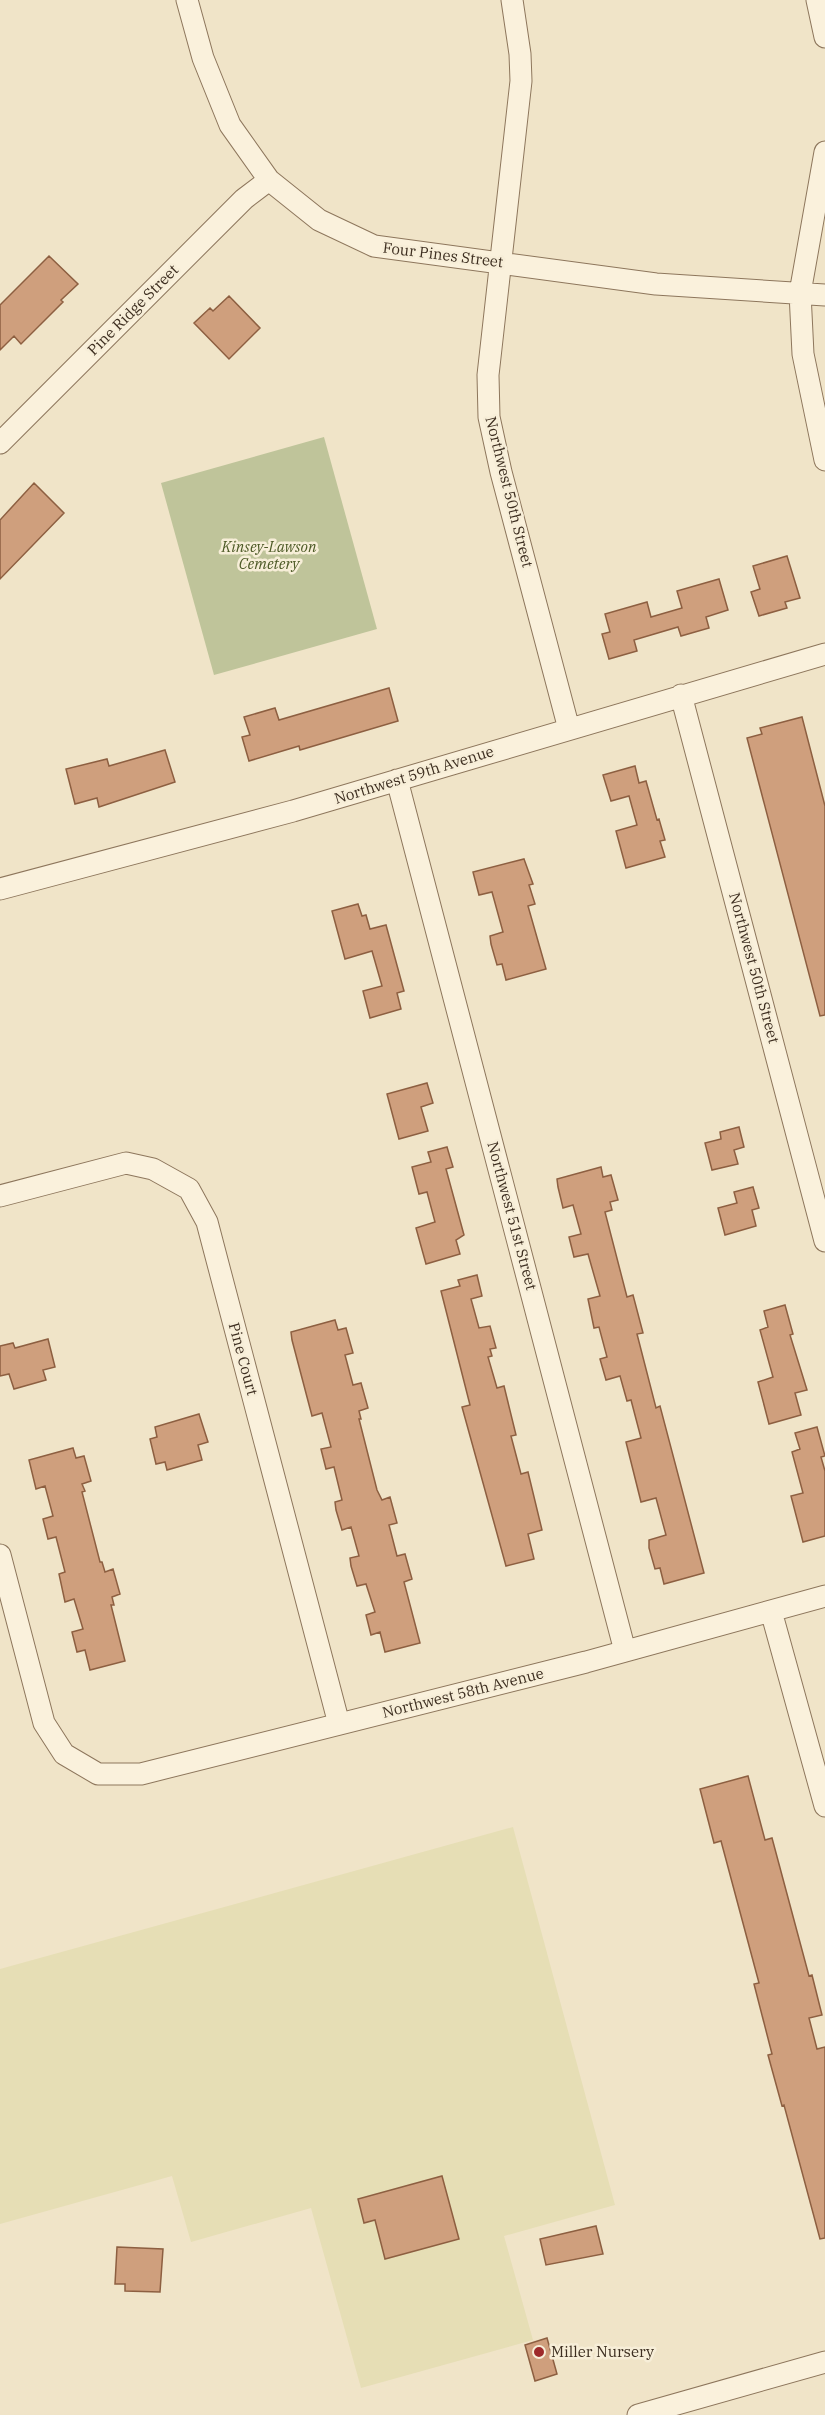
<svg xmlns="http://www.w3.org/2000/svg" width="825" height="2415" font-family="'IBM Plex Serif',serif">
  <rect width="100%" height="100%" fill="#f0e4c8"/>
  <!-- farmland -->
  <path fill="#e6deb5" d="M 513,1827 L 615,2205 L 504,2236 L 533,2340 L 361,2388 L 311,2208 L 191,2242 L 172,2176 L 0,2224 L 0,1969 Z"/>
  <!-- cemetery -->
  <path fill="#bfc49a" d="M 324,437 L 377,629 L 214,675 L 161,483 Z"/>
  <!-- building -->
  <path fill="#cf9f7d" stroke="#8d5f41" stroke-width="1.5" d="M 49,256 L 78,284 L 61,300 L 63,302 L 21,344 L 14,336 L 0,350 L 0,305 Z
    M 229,296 L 260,328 L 229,359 L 194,323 L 210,308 L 213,311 Z
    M 34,483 L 64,513 L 0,579 L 0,520 Z
    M 787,556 L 800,598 L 785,602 L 787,608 L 759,616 L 751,592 L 760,589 L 753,566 Z
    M 719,579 L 728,610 L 706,617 L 709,628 L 681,636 L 678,627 L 634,640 L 637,651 L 609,659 L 602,634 L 610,632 L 605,614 L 647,602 L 651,617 L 682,608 L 677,591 Z
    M 389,688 L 398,721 L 300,750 L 299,746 L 249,761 L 242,737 L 250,735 L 244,717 L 275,708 L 279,720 Z
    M 802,717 L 825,806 L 825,1015 L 820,1016 L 747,738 L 762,734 L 760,728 Z
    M 165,750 L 175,782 L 99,807 L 97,798 L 75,804 L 66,769 L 107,759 L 109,766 Z
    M 635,766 L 639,783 L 646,781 L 657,820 L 659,819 L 665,840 L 660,841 L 665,857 L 626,868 L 616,831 L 637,825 L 629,796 L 611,801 L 603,775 Z
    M 524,859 L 533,884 L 529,885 L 535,904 L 528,906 L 546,969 L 506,980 L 502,964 L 497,965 L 491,944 L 490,936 L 503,932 L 492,892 L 479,895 L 473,872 Z
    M 358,904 L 362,916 L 366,915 L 370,929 L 386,925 L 404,991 L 397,993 L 401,1009 L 370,1018 L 363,991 L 382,986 L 372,951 L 345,959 L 332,911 Z
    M 427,1083 L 433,1103 L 421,1107 L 428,1131 L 399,1139 L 387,1094 Z
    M 739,1127 L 744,1147 L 734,1150 L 738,1164 L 712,1170 L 705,1143 L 721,1139 L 720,1132 Z
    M 447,1147 L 453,1167 L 446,1169 L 464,1235 L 456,1240 L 460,1254 L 426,1264 L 416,1228 L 435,1222 L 427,1192 L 419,1194 L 412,1167 L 431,1162 L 428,1152 Z
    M 601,1167 L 603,1177 L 611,1175 L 618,1200 L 610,1202 L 612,1210 L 605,1212 L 627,1297 L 633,1295 L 643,1333 L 637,1334 L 656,1408 L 660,1406 L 704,1573 L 664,1584 L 660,1568 L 655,1569 L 649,1548 L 649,1540 L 666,1535 L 656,1498 L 641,1502 L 626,1442 L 641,1438 L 631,1400 L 627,1401 L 620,1376 L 606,1380 L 600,1359 L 607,1357 L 599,1327 L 594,1328 L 588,1299 L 600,1296 L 588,1254 L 574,1257 L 569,1237 L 581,1234 L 573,1205 L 563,1208 L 558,1187 L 557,1179 Z
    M 753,1187 L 759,1208 L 752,1210 L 756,1226 L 725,1235 L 718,1208 L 737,1203 L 734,1192 Z
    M 477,1275 L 482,1296 L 471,1299 L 479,1328 L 490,1326 L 496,1348 L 490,1349 L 492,1356 L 488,1357 L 497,1388 L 504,1386 L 516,1435 L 511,1436 L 521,1474 L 528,1472 L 542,1530 L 528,1534 L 534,1559 L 506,1566 L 462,1407 L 470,1405 L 441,1291 L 460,1286 L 458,1280 Z
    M 785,1305 L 793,1334 L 790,1335 L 807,1390 L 795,1393 L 801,1415 L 769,1424 L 758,1382 L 773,1377 L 760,1330 L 768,1327 L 764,1311 Z
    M 335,1320 L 338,1330 L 346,1328 L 353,1353 L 345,1355 L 353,1385 L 361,1383 L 368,1408 L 359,1411 L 361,1419 L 359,1419 L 377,1490 L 382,1500 L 390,1497 L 397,1523 L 389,1525 L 397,1556 L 405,1554 L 412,1579 L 404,1582 L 420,1643 L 385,1652 L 380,1632 L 371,1635 L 366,1615 L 375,1612 L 366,1584 L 357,1586 L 351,1566 L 350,1558 L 359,1556 L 351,1527 L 342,1530 L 336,1510 L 335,1502 L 342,1500 L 334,1467 L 326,1469 L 321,1449 L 331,1447 L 322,1413 L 312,1416 L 292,1340 L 291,1332 Z
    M 48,1339 L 55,1367 L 43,1370 L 46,1380 L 14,1389 L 9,1374 L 0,1376 L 0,1346 L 13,1343 L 15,1348 Z
    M 199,1414 L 208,1442 L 198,1445 L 202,1460 L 167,1470 L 165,1462 L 156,1464 L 150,1439 L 157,1437 L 155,1427 Z
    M 817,1427 L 825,1456 L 821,1457 L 825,1471 L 825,1536 L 803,1542 L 791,1496 L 803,1493 L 792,1452 L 800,1449 L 795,1433 Z
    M 73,1448 L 76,1458 L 84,1456 L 91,1481 L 82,1484 L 85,1491 L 82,1492 L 100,1562 L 102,1562 L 105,1572 L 113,1569 L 120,1594 L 112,1597 L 114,1605 L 111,1605 L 125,1661 L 90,1670 L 85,1650 L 77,1652 L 72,1632 L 83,1629 L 74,1599 L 65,1602 L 59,1574 L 65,1572 L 56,1537 L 48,1539 L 43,1519 L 53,1516 L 45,1486 L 36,1489 L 29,1460 Z
    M 748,1776 L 765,1840 L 772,1838 L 809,1976 L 812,1975 L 822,2015 L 809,2018 L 817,2049 L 825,2047 L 825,2238 L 820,2239 L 784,2105 L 782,2106 L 768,2055 L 772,2054 L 754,1984 L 759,1983 L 721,1841 L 714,1843 L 700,1789 Z
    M 442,2176 L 459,2239 L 385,2259 L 375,2220 L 364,2223 L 358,2199 Z
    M 596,2226 L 603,2254 L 546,2265 L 540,2239 Z
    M 117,2247 L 163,2249 L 160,2292 L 125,2291 L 125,2284 L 115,2284 Z
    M 547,2338 L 557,2374 L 535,2381 L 525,2345 Z"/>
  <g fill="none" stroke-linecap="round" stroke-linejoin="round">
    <defs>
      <path id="street" d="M 187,0 L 203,58 L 230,125 L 269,180 L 319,220 L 374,246 L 656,284 L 825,295
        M 512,0 L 520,54 L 521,81 L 488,375 L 489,417 L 501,472 L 569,729
        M 817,0 L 825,37
        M 825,152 L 800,293 L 803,354 L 825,460
        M 0,443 L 244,199 L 269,180
        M 681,695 L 825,1241
        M 397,780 L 625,1651
        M 0,889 L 293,811 L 825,654
        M 0,1196 L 126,1163 L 153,1169 L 189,1189 L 207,1222 L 339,1724
        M 0,1555 L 44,1723 L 64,1754 L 98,1774 L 141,1774 L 586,1662 L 825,1596
        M 771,1611 L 825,1806
        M 638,2415 L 825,2362"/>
    </defs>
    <!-- street casing -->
    <use href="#street" stroke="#8d765c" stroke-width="23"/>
    <!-- street -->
    <use href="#street" stroke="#faf1dc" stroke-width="21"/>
  </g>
  <!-- markers -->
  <circle fill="#9e2a2b" stroke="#f7eed8" stroke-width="2" cx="539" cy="2352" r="6"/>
  <g text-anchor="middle" stroke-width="5" stroke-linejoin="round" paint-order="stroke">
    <!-- street labels -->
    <g font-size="15" fill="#3d2e20" stroke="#f7eed8">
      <text transform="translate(443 255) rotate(7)" y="5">Four Pines Street</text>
      <text transform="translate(133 310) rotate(-45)" y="5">Pine Ridge Street</text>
      <text transform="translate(509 492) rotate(76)" y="5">Northwest 50th Street</text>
      <text transform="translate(414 775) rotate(-17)" y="5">Northwest 59th Avenue</text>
      <text transform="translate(754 968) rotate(75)" y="5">Northwest 50th Street</text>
      <text transform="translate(512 1216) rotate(75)" y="5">Northwest 51st Street</text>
      <text transform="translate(243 1359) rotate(75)" y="5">Pine Court</text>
      <text transform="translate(463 1693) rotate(-14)" y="5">Northwest 58th Avenue</text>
    </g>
    <!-- park labels -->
    <g font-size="15" font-style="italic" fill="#4d5a26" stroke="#f7eed8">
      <text x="269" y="552">Kinsey-Lawson<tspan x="269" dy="17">Cemetery</tspan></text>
    </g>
    <!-- poi labels -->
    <g font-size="15" fill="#3d2e20" stroke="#f7eed8" text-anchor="start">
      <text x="551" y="2357">Miller Nursery</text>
    </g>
  </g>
</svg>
